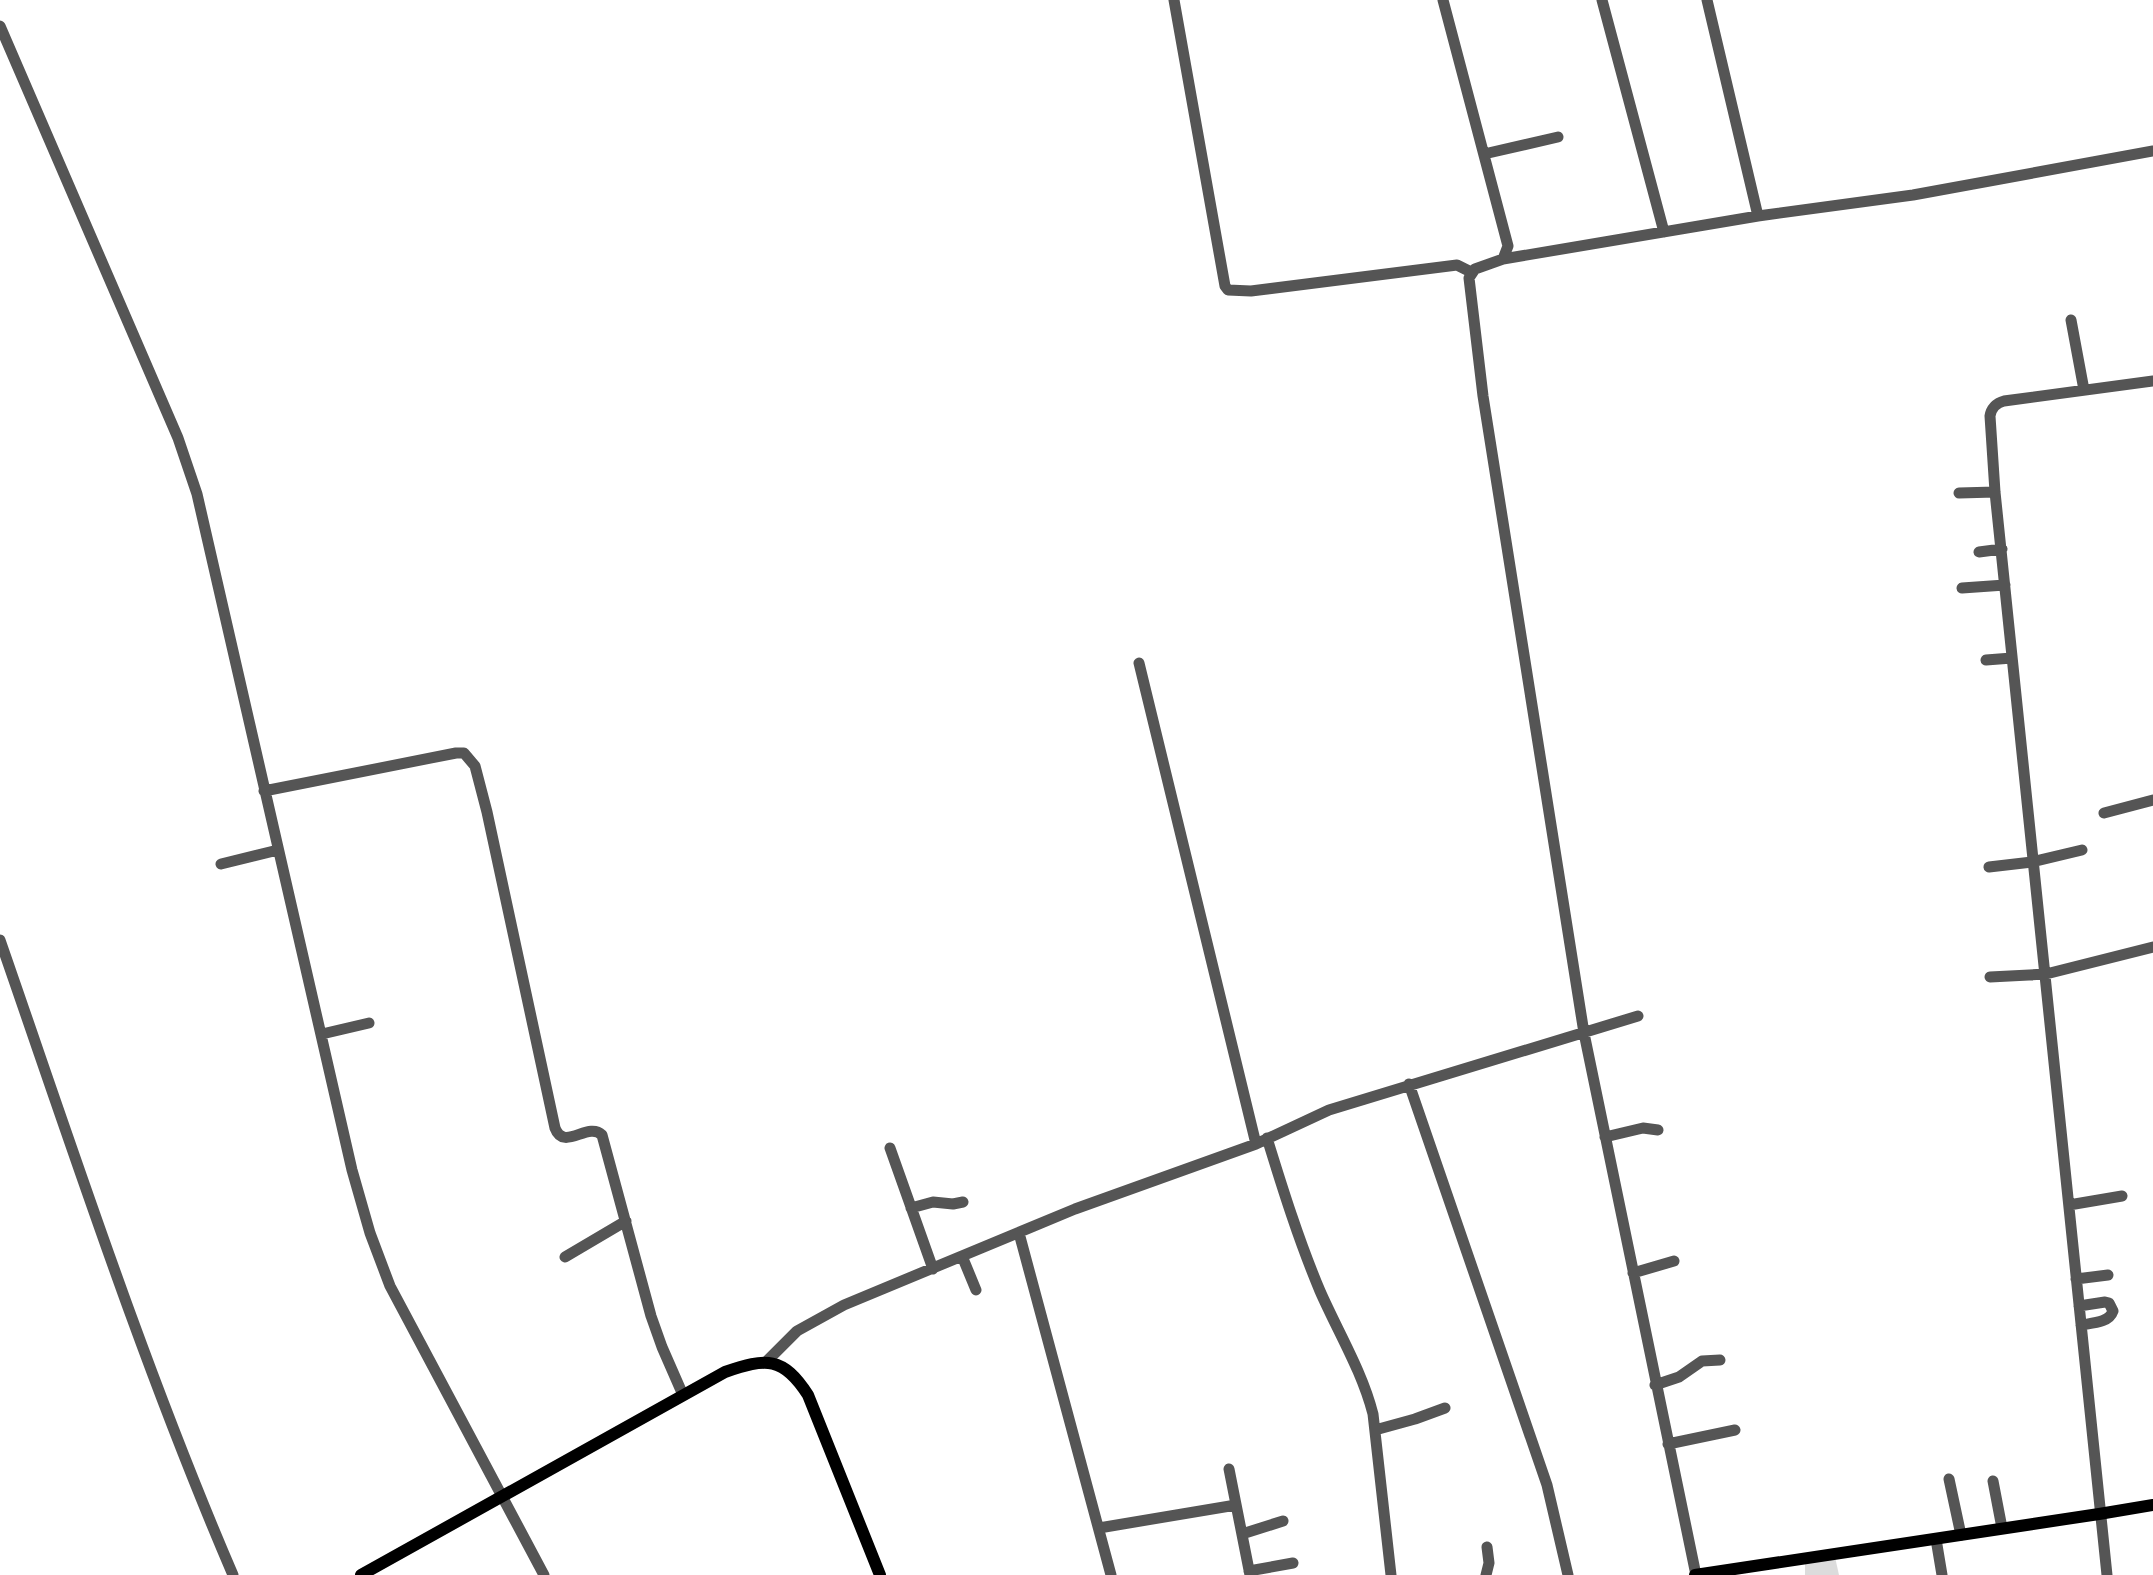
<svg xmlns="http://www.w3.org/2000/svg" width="2153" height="1575" font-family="Overpass,sans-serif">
  <rect width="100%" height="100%" fill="#fff"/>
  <!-- green -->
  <path fill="#dcdcdc" d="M 1835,1557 L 1839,1575 L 1805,1575 L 1805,1561 Z"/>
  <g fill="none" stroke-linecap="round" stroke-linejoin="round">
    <!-- minor -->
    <path stroke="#555" stroke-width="11" d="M 1174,0 L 1225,286 L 1228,290 L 1251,291 L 1457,265 L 1471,272
      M 1443,0 L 1508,246 L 1503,259 L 1475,269 L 1469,278 L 1483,396 L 1584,1033 L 1696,1575
      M 1602,0 L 1664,232
      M 1707,0 L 1758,216
      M 0,26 L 178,438 L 197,494 L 352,1170 L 370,1233 L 390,1286 L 544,1575
      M 1484,154 L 1558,137
      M 1503,259 L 1758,216 L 1913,195 L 2153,151
      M 2071,320 L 2084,390
      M 1959,493 L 1995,492
      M 1979,552 L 2002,549
      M 1962,588 L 2005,585
      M 1986,660 L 2012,658
      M 1139,663 L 1256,1144
      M 264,791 L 456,753 L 464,753 L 475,766 L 487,812 L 555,1128 C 564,1152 588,1121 602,1135 L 651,1316 L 662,1347 L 683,1395
      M 2104,813 L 2153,800
      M 221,864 L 278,850
      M 1989,867 L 2032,862 L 2082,850
      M 0,940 C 74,1153 144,1368 233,1575
      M 1990,977 L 2046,974 L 2153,947
      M 322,1034 L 369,1023
      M 1409,1084 L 1547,1485 L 1568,1575
      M 1605,1137 L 1643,1128 L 1658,1130
      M 1267,1138 C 1283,1190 1299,1241 1320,1291 C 1338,1332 1362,1371 1373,1414 L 1391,1575
      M 890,1148 L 933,1269
      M 2069,1205 L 2122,1196
      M 911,1208 L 933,1202 L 953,1204 L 963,1202
      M 1019,1233 L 1111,1575
      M 962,1256 L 976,1290
      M 565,1257 L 626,1221
      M 1633,1273 L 1674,1261
      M 2076,1279 L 2108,1275
      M 2079,1306 L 2105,1302 L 2109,1303 L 2113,1311 C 2109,1323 2092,1323 2081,1325
      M 766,1362 L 797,1331 L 844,1305 L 1075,1209 L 1256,1144 L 1329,1110 L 1638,1016
      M 1655,1385 L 1679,1377 L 1702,1361 L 1720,1360
      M 1375,1430 L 1415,1419 L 1445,1408
      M 1668,1444 L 1735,1430
      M 1229,1469 L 1250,1575
      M 1949,1479 L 1961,1535
      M 1993,1481 L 2002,1528
      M 1099,1528 L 1236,1505
      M 1242,1534 L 1283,1521
      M 1936,1539 L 1942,1575
      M 1249,1571 L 1293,1563
      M 1486,1575 L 1489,1563 L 1487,1547
      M 2107,1575 L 1995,492 L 1990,416 C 1991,409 1996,403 2004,401 L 2153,381"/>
    <!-- major -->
    <path stroke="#000" stroke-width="12" d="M 361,1575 L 725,1372 C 766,1358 783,1356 808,1395 L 880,1575
      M 1695,1575 L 2099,1514 L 2153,1505"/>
  </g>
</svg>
